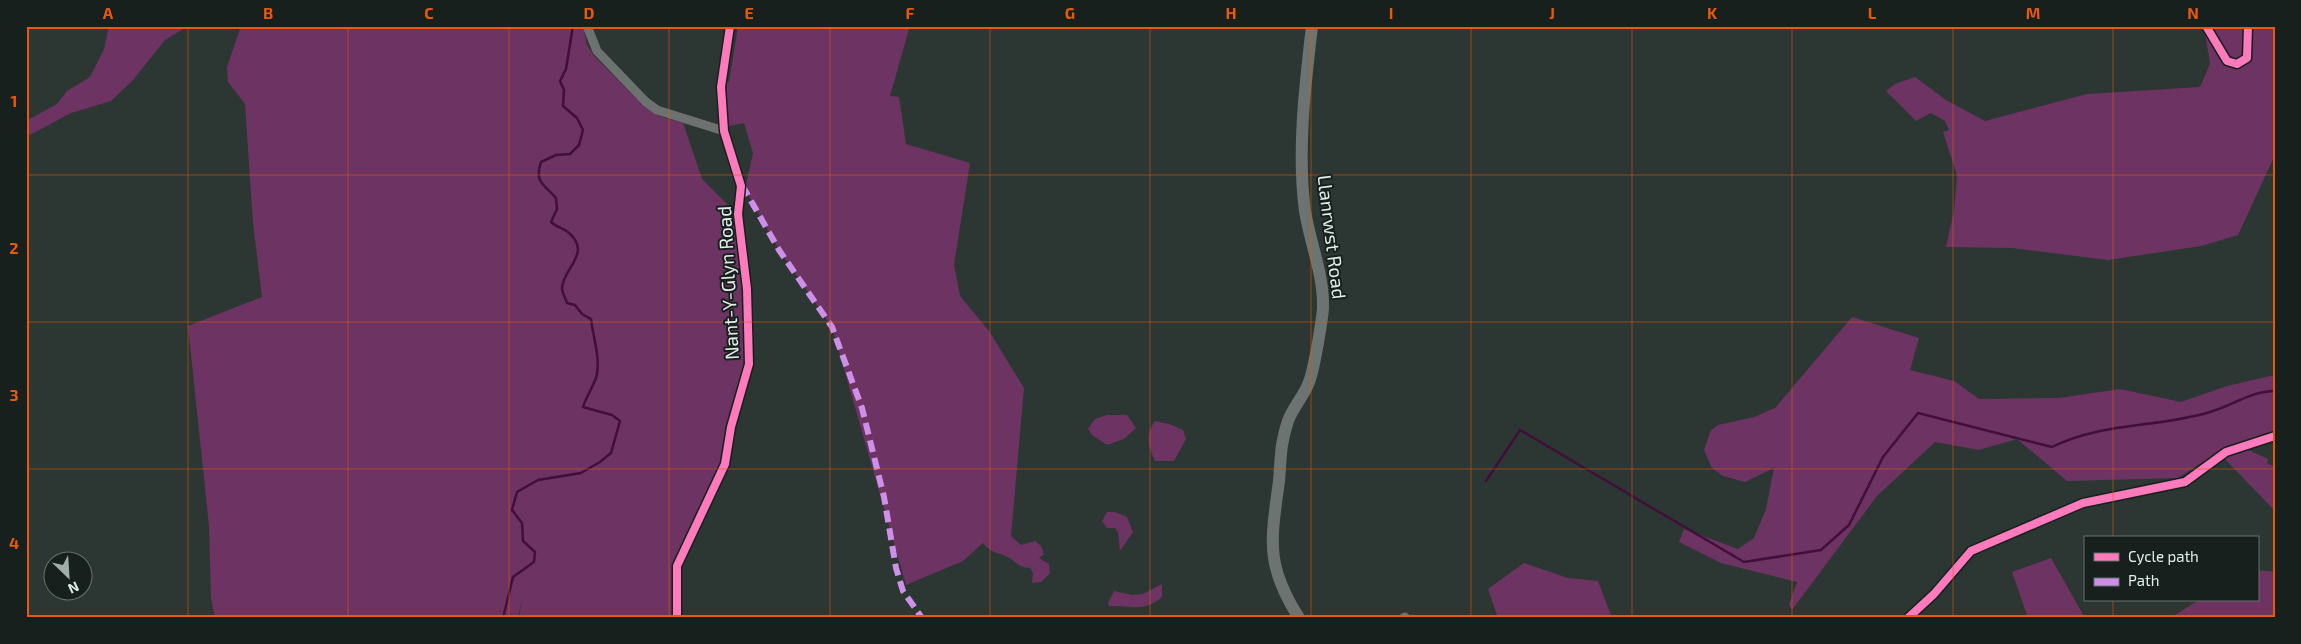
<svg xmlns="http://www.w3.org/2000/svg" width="2301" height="644" font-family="'Exo 2',sans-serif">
  <rect width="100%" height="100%" fill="#2c3733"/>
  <!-- green -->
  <path fill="#6d3363" d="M 109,26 L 188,26 L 165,40 L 133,80 L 111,101 L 71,113 L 26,137 L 26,121 L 57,104 L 67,91 L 90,77 L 104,49 Z
    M 241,26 L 583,26 L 587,45 L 594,56 L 646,108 L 659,116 L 683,123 L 702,179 L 734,211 L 744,294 L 745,361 L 721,463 L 682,545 L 672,578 L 672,618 L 519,618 L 522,600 L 518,618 L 215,618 L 211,598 L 209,526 L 188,326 L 262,297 L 253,223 L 245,104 L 228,82 L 227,67 Z
    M 738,26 L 910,26 L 890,96 L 899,97 L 906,144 L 970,163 L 954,265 L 960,296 L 989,331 L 1024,388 L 1011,536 L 1021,545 L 1035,541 L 1041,546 L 1044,554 L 1039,558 L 1049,564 L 1050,573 L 1041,582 L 1032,583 L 1033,573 L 1030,568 C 1020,568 1016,562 1008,557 C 997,552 991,553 983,543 L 963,561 L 906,585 L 832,327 L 779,250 L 745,189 L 753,153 L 744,123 L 724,127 L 722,81 L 729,82 Z
    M 2204,26 L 2275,26 L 2275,155 L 2238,235 L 2201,246 L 2108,260 L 2012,248 L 1946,247 L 1954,211 L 1957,175 L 1943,132 L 1949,130 L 1945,121 L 1931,113 L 1916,121 L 1886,91 L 1895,84 L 1915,77 L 1946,100 L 1985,121 L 2087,94 L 2200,87 L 2210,64 Z
    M 1852,317 L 1919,338 L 1910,370 L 1954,381 L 1979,399 L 2059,398 L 2120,389 L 2181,402 L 2227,386 L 2275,375 L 2275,431 L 2226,447 L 2178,478 L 2067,481 L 2017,439 L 1979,450 L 1935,442 L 1877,496 L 1792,610 L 1789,605 L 1797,582 L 1721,563 L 1679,542 L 1684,529 L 1738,549 L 1754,538 L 1766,509 L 1774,468 L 1745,482 L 1723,476 L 1712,468 L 1704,450 L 1711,430 L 1718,425 L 1754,417 L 1775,408 Z
    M 1107,415 L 1127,415 L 1136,428 L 1124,439 L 1107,445 L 1092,435 L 1088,429 L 1095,419 Z
    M 1155,421 L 1169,424 L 1183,430 L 1186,439 L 1174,461 L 1155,461 C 1148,446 1145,435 1155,421 Z
    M 2242,447 L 2268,459 L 2267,463 L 2275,467 L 2275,511 L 2221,455 Z
    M 1107,512 L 1115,512 L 1127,517 L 1133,532 L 1120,551 L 1118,532 L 1115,528 L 1107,528 L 1102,521 Z
    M 2051,558 L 2085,618 L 2028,618 L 2012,572 Z
    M 1524,563 L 1568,578 L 1598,581 L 1612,618 L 1498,618 L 1488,589 Z
    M 2257,570 L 2275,572 L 2275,618 L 2170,618 L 2199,600 L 2257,600 Z
    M 1162,584 L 1162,597 C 1144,613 1131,605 1109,606 L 1108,603 L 1114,591 L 1132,595 L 1143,594 Z"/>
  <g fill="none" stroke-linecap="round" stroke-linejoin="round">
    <!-- stream -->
    <path stroke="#410f39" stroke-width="2.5" d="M 1486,481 L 1520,430 L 1744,562 L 1821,550 L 1849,525 L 1883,457 L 1918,413 L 2052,447 C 2102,422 2158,428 2210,412 C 2232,406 2251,391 2275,391
      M 503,618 L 513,577 L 534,562 L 535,552 L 523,541 L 522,523 L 512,510 L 517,492 L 538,480 L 581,473 L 600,462 L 611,453 L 620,421 L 612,415 L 583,407 C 586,397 596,382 597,374 C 600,356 593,337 591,319 L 582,314 L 575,305 L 567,303 C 566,299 562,293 562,288 C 563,268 593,253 568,232 C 563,228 556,227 551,222 L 557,209 L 556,198 C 544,184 534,183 541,162 L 556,155 L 570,154 L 579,145 L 583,130 L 577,118 L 563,106 L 564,90 L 560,81 L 566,69 L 573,26"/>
    <!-- street -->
    <path stroke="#6d716f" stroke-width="9" d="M 587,26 L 597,51 L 646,102 L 657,110 L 724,131
      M 2206,26 L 2227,61 L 2237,64 L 2247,58 L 2248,26
      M 677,618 L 677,566 L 725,464 L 731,427 L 749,364 L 747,289 L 738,214 L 741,186 L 724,131 L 722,101 L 721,87 L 730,26
      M 1403,618 L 1405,617
      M 1908,618 L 1934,594 L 1971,551 L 2083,503 L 2185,482 L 2226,452 L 2275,436"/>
    <!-- secondary -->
    <path stroke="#6d7371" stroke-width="12" d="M 1299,618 C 1265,564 1271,541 1279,481 C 1281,458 1280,444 1288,421 C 1293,407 1304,396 1309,382 C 1314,370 1322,321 1323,308 C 1324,275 1310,243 1305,211 C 1297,152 1305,86 1312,26"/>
    <!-- quiet -->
    <path stroke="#ce8fe9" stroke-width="6" stroke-dasharray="12 6" stroke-linecap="butt" d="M 742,185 L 779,250 L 832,327 L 862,408 L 884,497 L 896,568 L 903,591 L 922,618"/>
    <defs>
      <path id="cycleway" d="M 2206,26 L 2227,61 L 2237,64 L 2247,58 L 2248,26
        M 677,618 L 677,566 L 725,464 L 731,427 L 749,364 L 747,289 L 738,214 L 741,186 L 724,131 L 722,101 L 721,87 L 730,26
        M 1908,618 L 1934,594 L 1971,551 L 2083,503 L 2185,482 L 2226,452 L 2275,436"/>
    </defs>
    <!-- cycleway casing -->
    <use href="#cycleway" stroke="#17201d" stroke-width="11"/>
    <!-- cycleway -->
    <use href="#cycleway" stroke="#fd7abc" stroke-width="8"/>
  </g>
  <!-- grid -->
  <path fill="none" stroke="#e8590c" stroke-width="1" stroke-opacity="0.55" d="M 188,26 L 188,618M 348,26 L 348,618M 509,26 L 509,618M 669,26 L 669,618M 830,26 L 830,618M 990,26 L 990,618M 1150,26 L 1150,618M 1311,26 L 1311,618M 1471,26 L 1471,618M 1632,26 L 1632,618M 1792,26 L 1792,618M 1953,26 L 1953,618M 2113,26 L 2113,538M 26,175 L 2275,175M 26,322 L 2275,322M 26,469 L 2275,469M 2113,600 L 2113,618"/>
  <g text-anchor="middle" stroke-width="4" stroke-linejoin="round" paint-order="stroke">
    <!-- street labels -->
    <g font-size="19" fill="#e0ece8" stroke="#17201d">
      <text transform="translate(1332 237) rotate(83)" y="7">Llanrwst Road</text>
      <text transform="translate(728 283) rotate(-93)" y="7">Nant-Y-Glyn Road</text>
    </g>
  </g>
  <!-- border -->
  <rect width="2301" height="644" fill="none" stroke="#17201d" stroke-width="55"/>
  <!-- legend -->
  <rect x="2084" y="536" width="175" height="65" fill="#17201d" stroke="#67726e"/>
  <rect x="2094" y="553" width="25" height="8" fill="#fd7abc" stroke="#67726e"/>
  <text x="2128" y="562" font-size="15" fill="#e0ece8">Cycle path</text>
  <rect x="2094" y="578" width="25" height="8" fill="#ce8fe9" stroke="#67726e"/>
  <text x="2128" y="586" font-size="15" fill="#e0ece8">Path</text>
  <!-- north arrow -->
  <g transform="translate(68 576) rotate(155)"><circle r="24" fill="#17201d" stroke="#67726e"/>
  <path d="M0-4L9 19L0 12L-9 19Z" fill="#a1ada9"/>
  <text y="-8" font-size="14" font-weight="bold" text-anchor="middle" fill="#e0ece8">N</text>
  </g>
  <rect x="28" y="28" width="2246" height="588" fill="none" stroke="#e8590c" stroke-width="2"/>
  <g font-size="16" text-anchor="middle" font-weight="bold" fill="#e8590c">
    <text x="108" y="19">A</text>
    <text x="268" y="19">B</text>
    <text x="429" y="19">C</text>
    <text x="589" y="19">D</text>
    <text x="749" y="19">E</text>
    <text x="910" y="19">F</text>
    <text x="1070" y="19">G</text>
    <text x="1231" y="19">H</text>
    <text x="1391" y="19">I</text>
    <text x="1552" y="19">J</text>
    <text x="1712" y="19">K</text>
    <text x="1872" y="19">L</text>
    <text x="2033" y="19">M</text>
    <text x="2193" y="19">N</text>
    <text x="14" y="107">1</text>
    <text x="14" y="254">2</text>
    <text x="14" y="401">3</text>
    <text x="14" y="549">4</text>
  </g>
</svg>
